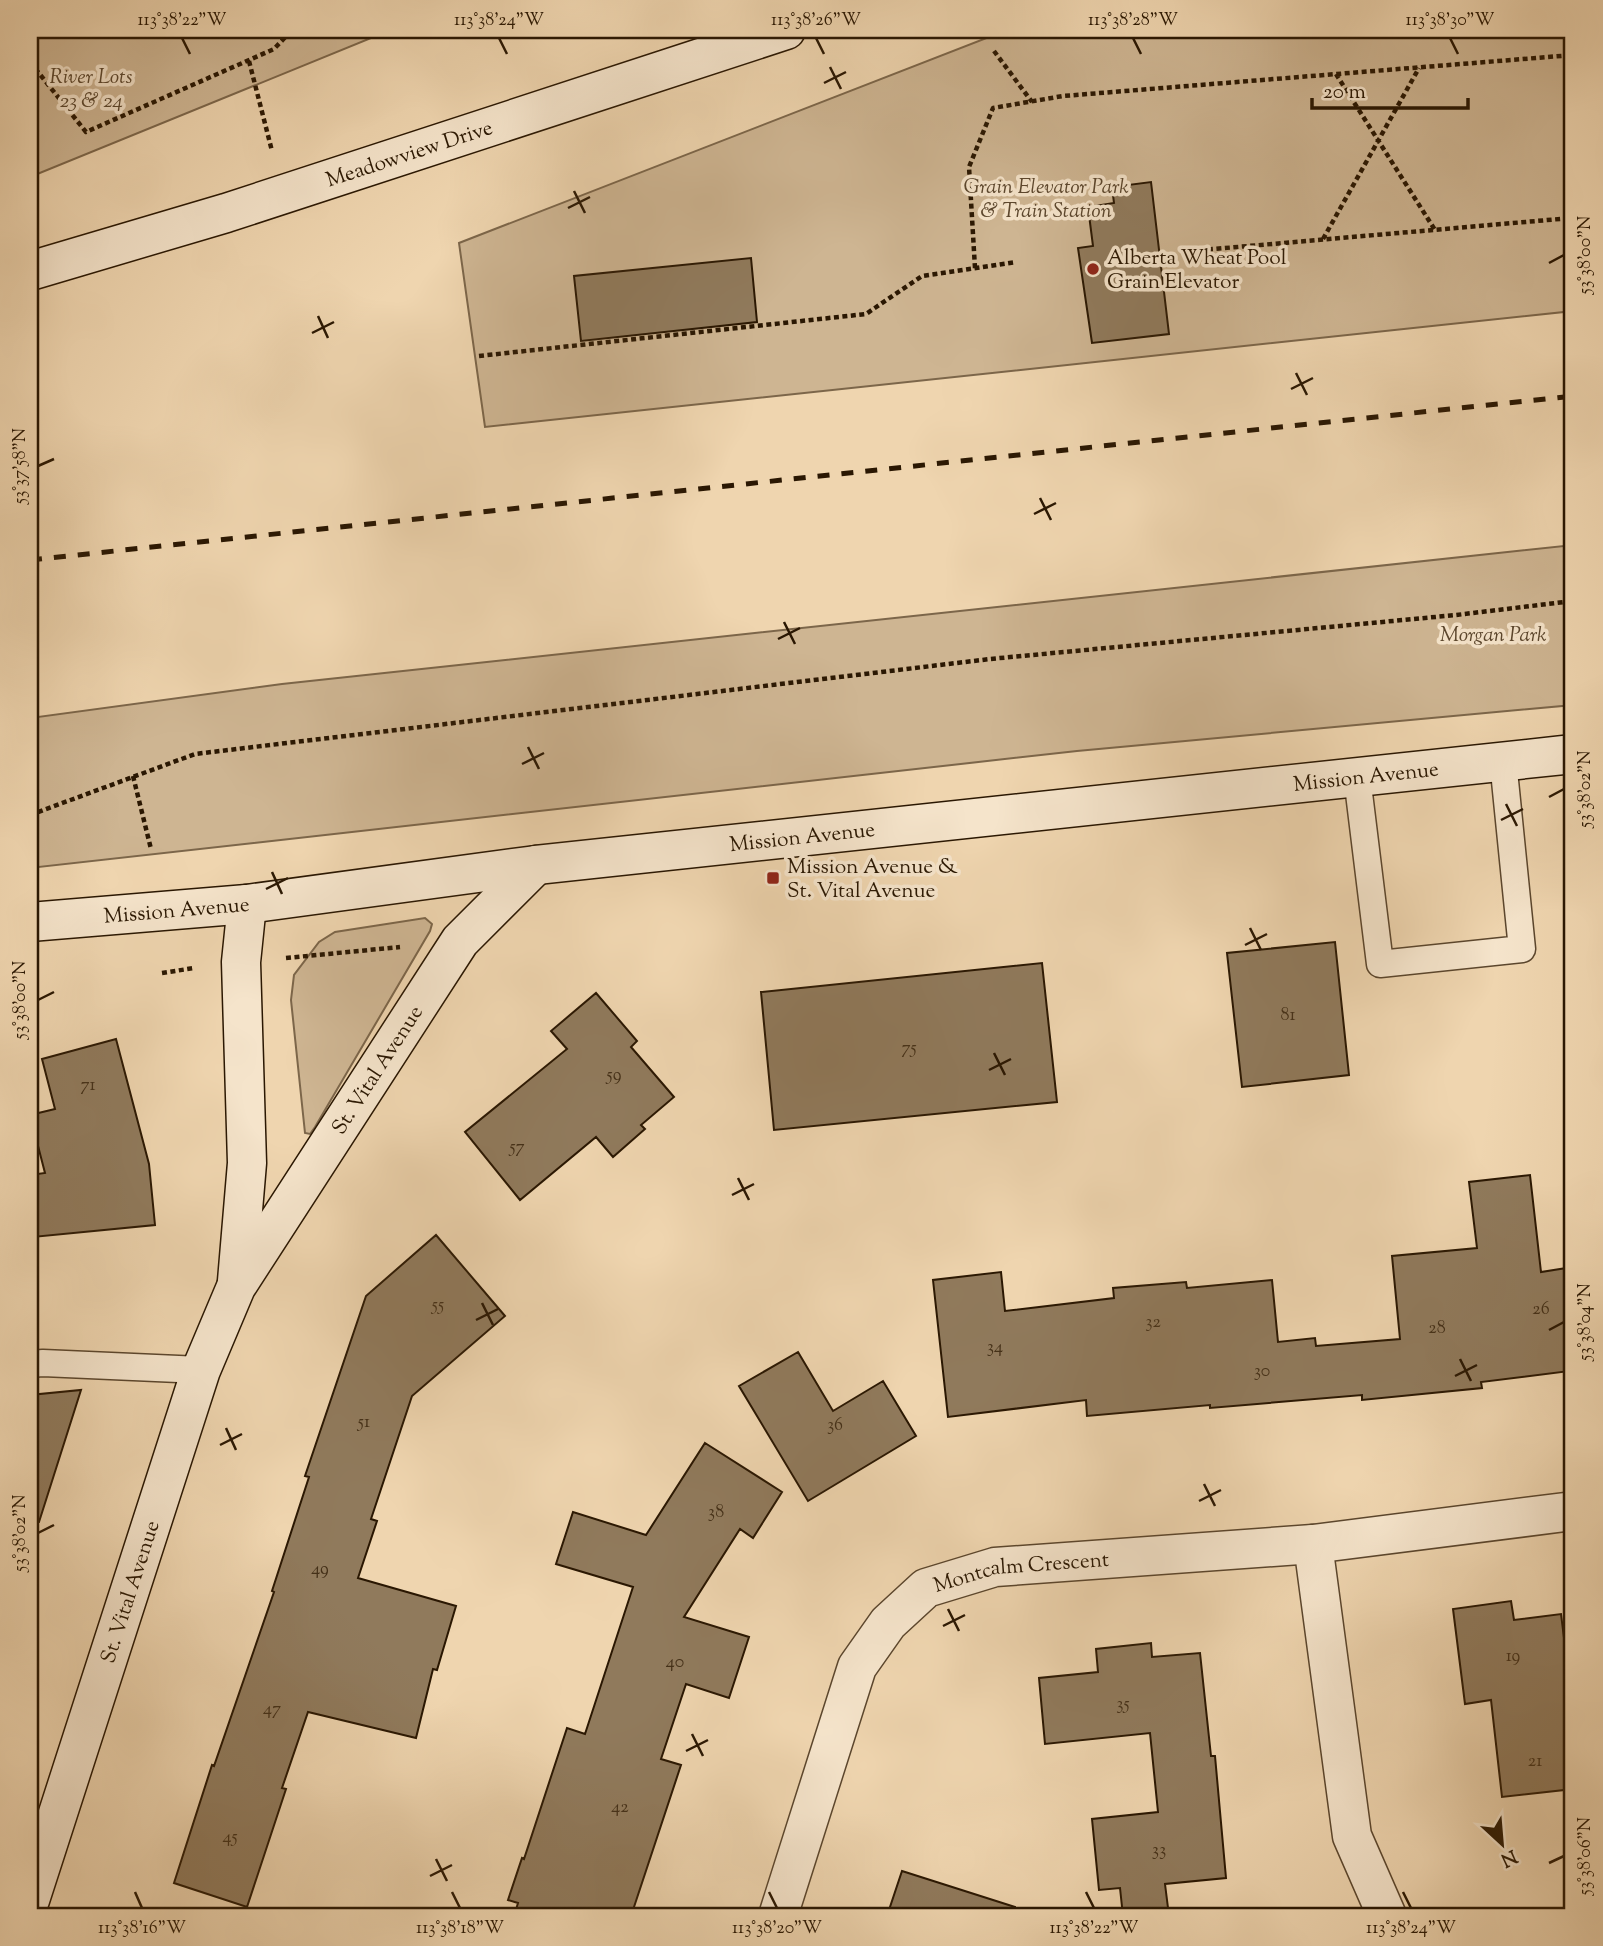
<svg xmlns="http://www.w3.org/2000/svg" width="1603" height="1946" font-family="'Sorts Mill Goudy',serif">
  <rect width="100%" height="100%" fill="#efd5af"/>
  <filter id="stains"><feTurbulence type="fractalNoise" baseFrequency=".00286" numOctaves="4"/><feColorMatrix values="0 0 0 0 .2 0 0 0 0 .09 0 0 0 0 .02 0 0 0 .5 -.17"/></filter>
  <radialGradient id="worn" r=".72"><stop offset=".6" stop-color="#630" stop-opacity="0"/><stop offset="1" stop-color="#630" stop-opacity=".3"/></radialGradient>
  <!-- green -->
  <path fill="#ceb592" stroke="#7c664a" stroke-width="2" d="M 30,30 L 373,30 L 376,36 L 30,177 Z
    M 1007,30 L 1573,30 L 1573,311 L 485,427 L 459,243 Z
    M 1573,545 L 1573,705 L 1077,751 L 30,868 L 30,718 L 282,684 Z
    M 425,918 L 432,924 L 430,931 L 315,1127 L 310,1134 L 305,1133 L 291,1000 L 294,975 L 319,942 L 335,932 Z"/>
  <!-- building -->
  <path fill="#907a5c" stroke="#2a1702" stroke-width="2" d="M 1151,182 L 1169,334 L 1092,343 L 1078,248 L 1093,246 L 1088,207 L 1114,203 L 1112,187 Z
    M 751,258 L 757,322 L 581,341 L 574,276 Z
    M 1335,942 L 1349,1075 L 1242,1087 L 1227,953 Z
    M 1042,963 L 1057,1102 L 774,1130 L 761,992 Z
    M 596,993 L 637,1041 L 631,1047 L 674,1097 L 641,1125 L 645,1129 L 613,1157 L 596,1137 L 520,1200 L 465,1132 L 567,1049 L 551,1031 Z
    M 116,1039 L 149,1164 L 155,1225 L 33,1237 L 30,1175 L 45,1173 L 30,1115 L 55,1109 L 42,1059 Z
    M 1530,1175 L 1541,1272 L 1573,1267 L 1573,1340 L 1566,1341 L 1570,1371 L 1481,1382 L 1482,1388 L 1362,1400 L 1362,1395 L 1210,1408 L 1210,1405 L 1087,1416 L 1086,1400 L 948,1417 L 933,1280 L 1001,1272 L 1005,1311 L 1114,1298 L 1113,1288 L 1186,1282 L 1187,1288 L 1272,1280 L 1278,1342 L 1315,1338 L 1316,1346 L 1400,1339 L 1392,1256 L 1477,1248 L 1469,1182 Z
    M 436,1235 L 505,1316 L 412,1396 L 371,1519 L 377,1521 L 358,1578 L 456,1606 L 437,1670 L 433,1669 L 416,1738 L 308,1712 L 282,1788 L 286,1789 L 247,1907 L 174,1883 L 212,1765 L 214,1766 L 274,1592 L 272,1591 L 309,1477 L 305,1476 L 366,1296 Z
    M 798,1352 L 833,1411 L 883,1381 L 916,1436 L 808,1501 L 739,1386 Z
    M 81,1390 L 39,1522 L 30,1521 L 30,1395 Z
    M 705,1443 L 782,1492 L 753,1538 L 740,1529 L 684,1617 L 749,1637 L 729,1698 L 686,1684 L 661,1759 L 681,1765 L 631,1916 L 514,1916 L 518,1903 L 508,1900 L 522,1858 L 524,1859 L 567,1728 L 585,1734 L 633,1587 L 556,1564 L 573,1512 L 646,1535 Z
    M 1511,1601 L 1514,1620 L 1561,1614 L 1573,1710 L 1573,1789 L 1502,1797 L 1491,1700 L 1465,1704 L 1453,1609 Z
    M 1151,1643 L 1152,1657 L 1200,1653 L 1211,1756 L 1215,1756 L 1226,1878 L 1165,1884 L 1169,1916 L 1123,1916 L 1120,1888 L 1099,1890 L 1092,1819 L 1158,1812 L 1150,1733 L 1045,1744 L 1039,1678 L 1098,1672 L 1096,1649 Z
    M 902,1871 L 1015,1907 L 1014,1916 L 887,1916 Z"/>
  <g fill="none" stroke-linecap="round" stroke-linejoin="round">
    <defs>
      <path id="lane" d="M 1357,777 L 1380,964 L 1522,949 L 1503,761
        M 30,1364 L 43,1363 L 201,1370"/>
      <g id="street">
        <path d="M 1313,1544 L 1352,1836 L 1387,1916"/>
        <path id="s1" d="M 778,1916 L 857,1667 L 888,1623 L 926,1588 L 995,1567 L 1313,1544 L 1573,1511"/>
      </g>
      <g id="secondary">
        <path id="s2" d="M 30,271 L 226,213 L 786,30"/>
        <path id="s3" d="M 30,922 L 247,904 L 536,865 L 1573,754"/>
        <path d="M 237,1281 L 247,1163 L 241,962 L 247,904"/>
        <path id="s4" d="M 30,1900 L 201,1370 L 236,1287 L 460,941 L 536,865"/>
      </g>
    </defs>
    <!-- lane casing -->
    <use href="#lane" stroke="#5b462d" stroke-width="29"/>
    <!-- street casing -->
    <use href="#street" stroke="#5b462d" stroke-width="41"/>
    <!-- secondary casing -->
    <use href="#secondary" stroke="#2a1702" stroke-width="41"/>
    <!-- path -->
    <path stroke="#2a1702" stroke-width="4.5" stroke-dasharray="5 3.5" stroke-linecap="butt" d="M 994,51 L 1032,102
      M 249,61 L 272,151
      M 30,62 L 86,132 L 274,49 L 292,30
      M 1336,74 L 1435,230
      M 1323,239 L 1419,68
      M 1191,251 L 1571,218
      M 975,268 L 969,167 L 993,108 L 1063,96 L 1573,55
      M 479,356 L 866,314 L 922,276 L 1016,262
      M 133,776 L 151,849
      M 30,815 L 195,754 L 990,659 L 1456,615 L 1573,601
      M 286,958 L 400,947
      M 162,973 L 194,968"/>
    <!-- lane -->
    <use href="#lane" stroke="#f5e4cb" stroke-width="26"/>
    <!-- street -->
    <use href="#street" stroke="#f5e4cb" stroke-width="38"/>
    <!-- secondary -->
    <use href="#secondary" stroke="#f5e4cb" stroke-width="38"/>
    <!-- rail -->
    <path stroke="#2a1702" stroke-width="5" stroke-dasharray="12 12" stroke-linecap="butt" d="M 30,560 L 1573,396"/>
  </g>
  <!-- ticks -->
  <path fill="none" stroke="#2a1702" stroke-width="2.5" d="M 182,38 L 190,54M 499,38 L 507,54M 816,38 L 824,54M 1133,38 L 1141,54M 1450,38 L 1458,54M 830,67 L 841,89M 824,83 L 846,72M 574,191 L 585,213M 568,208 L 590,197M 1549,263 L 1564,255M 318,316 L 328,338M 312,333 L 334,322M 1296,373 L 1307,395M 1291,389 L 1313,378M 38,466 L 54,459M 1040,498 L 1051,520M 1034,514 L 1056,503M 784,622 L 795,644M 778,639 L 800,628M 528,747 L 539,769M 522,764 L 544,753M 1549,797 L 1564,789M 1506,804 L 1517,826M 1501,820 L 1523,809M 272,872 L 282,894M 266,889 L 288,878M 1250,928 L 1261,950M 1245,945 L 1267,934M 38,1000 L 54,992M 994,1053 L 1005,1075M 989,1070 L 1011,1059M 738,1178 L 749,1200M 732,1195 L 754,1184M 482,1303 L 493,1325M 476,1320 L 498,1309M 1549,1330 L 1564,1322M 1460,1359 L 1471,1381M 1455,1376 L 1477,1365M 226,1428 L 236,1450M 220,1445 L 242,1434M 1204,1484 L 1215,1506M 1199,1501 L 1221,1490M 38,1533 L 54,1525M 948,1609 L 959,1631M 943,1626 L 965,1615M 692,1734 L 703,1756M 686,1751 L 708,1740M 436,1859 L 447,1881M 1549,1863 L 1564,1856M 430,1876 L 452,1865M 135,1892 L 142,1908M 452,1892 L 460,1908M 769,1892 L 777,1908M 1086,1892 L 1094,1908M 1403,1892 L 1411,1908"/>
  <!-- markers -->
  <g fill="#8f2418" stroke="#f5e4cb" stroke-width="2.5">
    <circle cx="1093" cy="269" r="7"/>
    <rect x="766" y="871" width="14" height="14" rx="3.5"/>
  </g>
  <g text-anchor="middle" stroke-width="7" stroke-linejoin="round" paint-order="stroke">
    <!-- number labels -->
    <g font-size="18" fill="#443018">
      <text x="1288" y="1020">81</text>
      <text x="909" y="1053">75</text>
      <text x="614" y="1080">59</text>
      <text x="88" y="1090">71</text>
      <text x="517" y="1152">57</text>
      <text x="438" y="1310">55</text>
      <text x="1541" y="1314">26</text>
      <text x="1153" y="1327">32</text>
      <text x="1437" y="1333">28</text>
      <text x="995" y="1352">34</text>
      <text x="1262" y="1376">30</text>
      <text x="364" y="1427">51</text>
      <text x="835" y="1430">36</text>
      <text x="716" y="1517">38</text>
      <text x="320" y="1574">49</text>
      <text x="1513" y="1661">19</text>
      <text x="675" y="1667">40</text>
      <text x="1123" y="1709">35</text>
      <text x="272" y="1714">47</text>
      <text x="1535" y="1766">21</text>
      <text x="620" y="1812">42</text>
      <text x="230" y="1842">45</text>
      <text x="1159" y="1855">33</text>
    </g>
    <!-- park labels -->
    <g font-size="21" font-style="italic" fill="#5b462d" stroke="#f5e4cb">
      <text x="91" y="83">River Lots<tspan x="91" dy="24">23 &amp; 24</tspan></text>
      <text x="1046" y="193">Grain Elevator Park<tspan x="1046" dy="24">&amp; Train Station</tspan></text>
      <text x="1493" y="641">Morgan Park</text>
    </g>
    <!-- street labels -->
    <g font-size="21" fill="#2a1702" stroke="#f5e4cb">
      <text dy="7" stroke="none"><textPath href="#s2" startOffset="397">Meadowview Drive</textPath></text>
      <text dy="7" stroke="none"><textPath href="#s3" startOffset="1344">Mission Avenue</textPath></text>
      <text dy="7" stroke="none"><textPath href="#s3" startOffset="777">Mission Avenue</textPath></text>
      <text dy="7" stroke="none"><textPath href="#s3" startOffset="147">Mission Avenue</textPath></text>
      <text dy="7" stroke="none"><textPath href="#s4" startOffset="906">St. Vital Avenue</textPath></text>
      <text dy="7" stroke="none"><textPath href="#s1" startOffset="464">Montcalm Crescent</textPath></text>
      <text dy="7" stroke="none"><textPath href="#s4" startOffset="324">St. Vital Avenue</textPath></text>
    </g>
    <!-- poi labels -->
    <g font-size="21" fill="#2a1702" stroke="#f5e4cb" text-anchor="start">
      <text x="1107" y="264">Alberta Wheat Pool<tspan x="1107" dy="24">Grain Elevator</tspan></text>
      <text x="787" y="873">Mission Avenue &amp;<tspan x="787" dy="24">St. Vital Avenue</tspan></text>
    </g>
  </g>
  <!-- margin -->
  <rect width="1603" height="1946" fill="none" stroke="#efd5af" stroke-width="77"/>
  <!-- north arrow -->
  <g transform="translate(1502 1844) rotate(154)" stroke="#f5e4cb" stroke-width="5" paint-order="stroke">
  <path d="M0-5L12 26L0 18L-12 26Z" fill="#2a1702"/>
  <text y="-10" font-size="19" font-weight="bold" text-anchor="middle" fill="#2a1702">N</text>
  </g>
  <!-- scale -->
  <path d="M1312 98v10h156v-10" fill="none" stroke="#2a1702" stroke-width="3.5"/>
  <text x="1323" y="98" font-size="21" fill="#2a1702" stroke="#f5e4cb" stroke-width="5" paint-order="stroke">20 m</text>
  <rect x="38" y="38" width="1526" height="1870" fill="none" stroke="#2a1702" stroke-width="2.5"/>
  <g font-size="18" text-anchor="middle" fill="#2a1702">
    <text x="182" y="25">113°38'22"W</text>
    <text x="499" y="25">113°38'24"W</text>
    <text x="816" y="25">113°38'26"W</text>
    <text x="1133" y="25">113°38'28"W</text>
    <text x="1450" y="25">113°38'30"W</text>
    <text transform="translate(1584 255) rotate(-90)" y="6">53°38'00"N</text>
    <text transform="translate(19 466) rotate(-90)" y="6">53°37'58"N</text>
    <text transform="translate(1584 789) rotate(-90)" y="6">53°38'02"N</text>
    <text transform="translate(19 1000) rotate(-90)" y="6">53°38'00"N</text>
    <text transform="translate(1584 1322) rotate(-90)" y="6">53°38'04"N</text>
    <text transform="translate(19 1533) rotate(-90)" y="6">53°38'02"N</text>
    <text transform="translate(1584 1856) rotate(-90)" y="6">53°38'06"N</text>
    <text x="142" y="1933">113°38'16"W</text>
    <text x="460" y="1933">113°38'18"W</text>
    <text x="777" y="1933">113°38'20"W</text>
    <text x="1094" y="1933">113°38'22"W</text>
    <text x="1411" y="1933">113°38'24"W</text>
  </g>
  <rect width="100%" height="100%" filter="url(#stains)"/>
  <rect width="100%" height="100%" fill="url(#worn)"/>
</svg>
